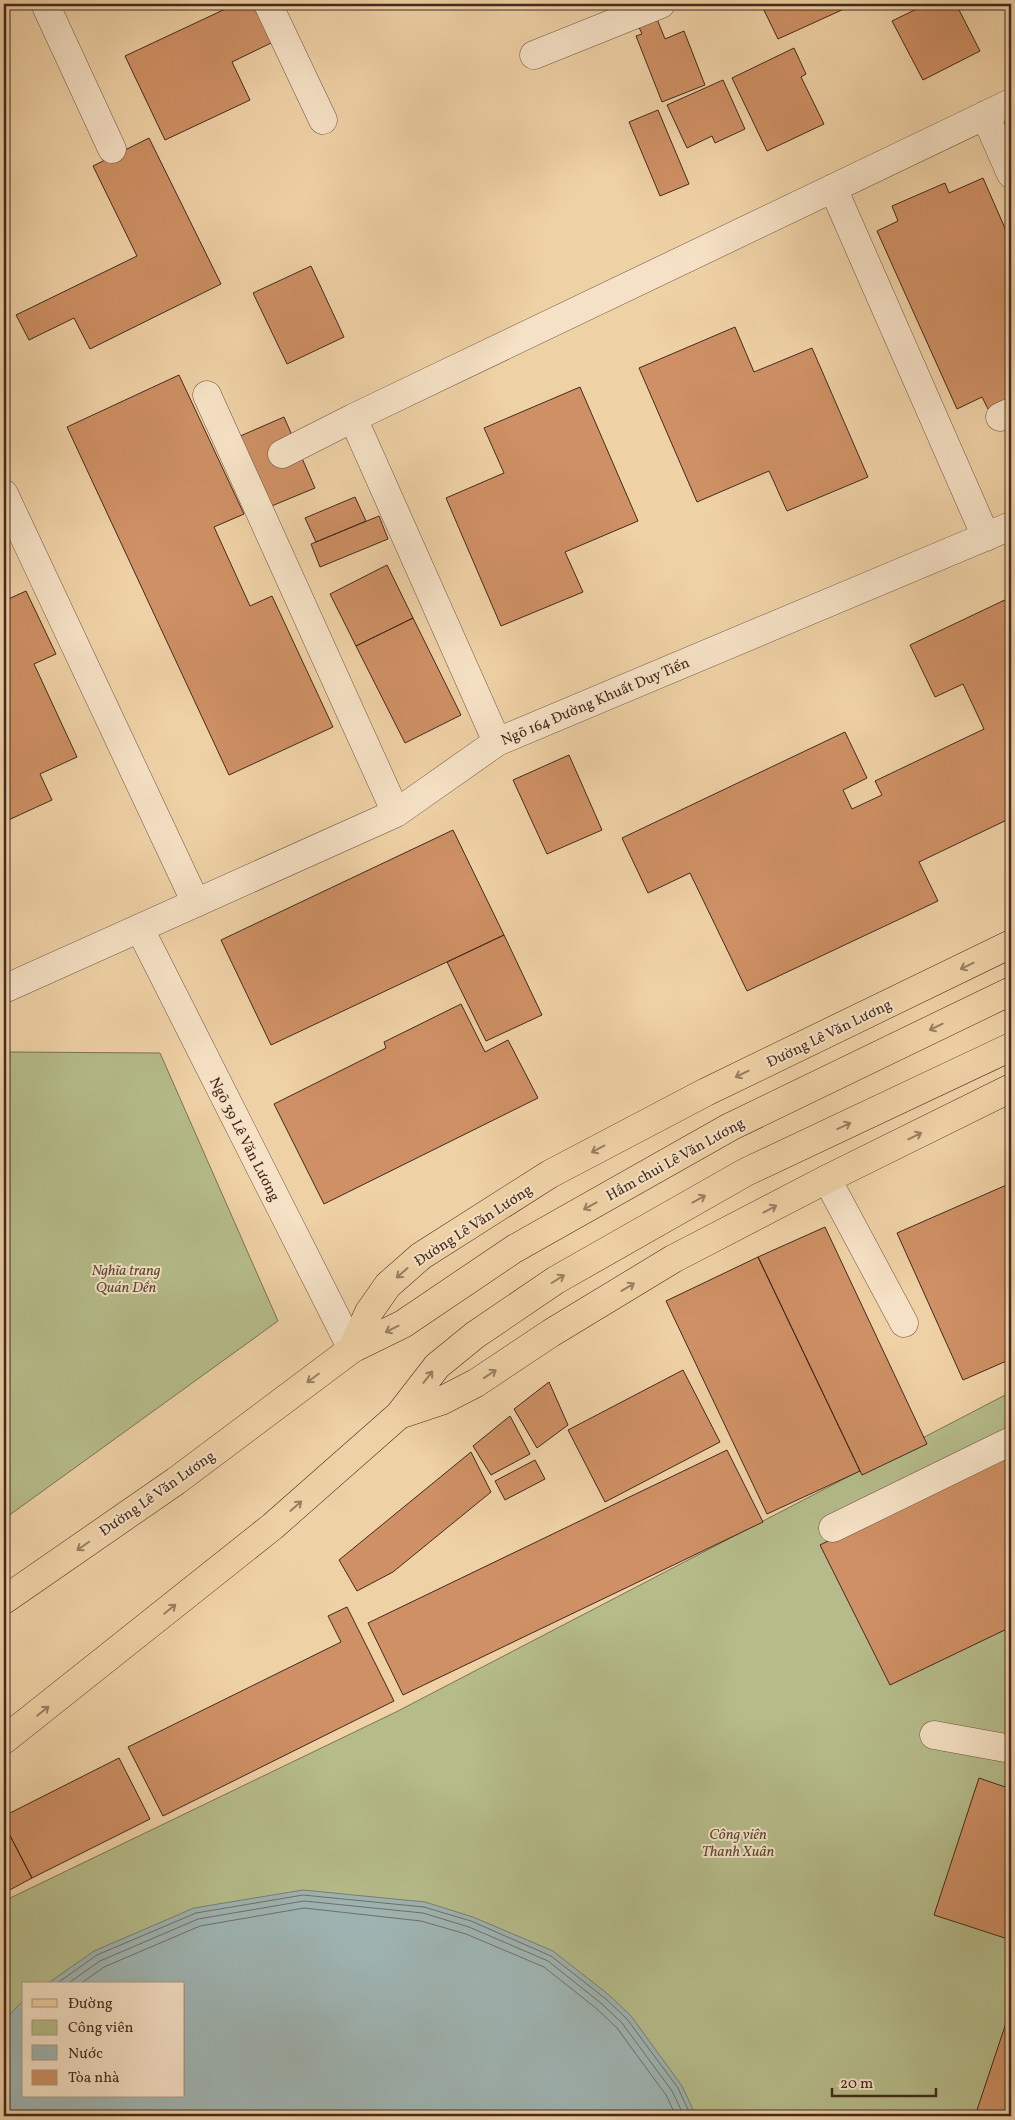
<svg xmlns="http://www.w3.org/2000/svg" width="1015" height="2120" font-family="Vollkorn,serif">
  <rect width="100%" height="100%" fill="#efd1a6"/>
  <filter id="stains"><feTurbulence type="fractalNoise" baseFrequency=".004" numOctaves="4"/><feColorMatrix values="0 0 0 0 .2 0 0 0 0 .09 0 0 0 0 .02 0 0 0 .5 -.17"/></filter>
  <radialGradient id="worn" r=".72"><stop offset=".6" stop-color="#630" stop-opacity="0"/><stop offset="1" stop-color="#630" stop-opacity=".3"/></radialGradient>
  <!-- green -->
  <path fill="#b5bc8a" stroke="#7c7354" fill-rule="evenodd" d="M 4,1052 L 160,1053 L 278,1321 L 4,1519 Z
    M 1011,1392 L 1011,2116 L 4,2116 L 4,1901 L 396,1712 ZM 24,1984 L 184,1984 L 184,2096 L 24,2096 Z"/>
  <!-- water -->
  <path fill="#9eb4b2" stroke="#7a7d77" d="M 303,1890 L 425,1902 L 473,1917 L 553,1951 L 609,1995 L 631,2016 L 682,2086 L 696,2116 L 4,2116 L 4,2020 L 24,2000 L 24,2096 L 184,2096 L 184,1984 L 47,1984 L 94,1951 L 194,1908 Z"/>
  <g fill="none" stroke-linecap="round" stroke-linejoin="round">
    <!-- shore -->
    <path stroke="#706f68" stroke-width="1" d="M 56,1984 L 97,1955 L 196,1913 L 303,1895 L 424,1907 L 471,1921 L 551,1956 L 606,1999 L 627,2019 L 678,2088 L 691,2116
      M 67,1984 L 100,1961 L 198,1919 L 304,1901 L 423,1913 L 469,1927 L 548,1961 L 602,2004 L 622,2023 L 672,2091 L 684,2116
      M 80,1984 L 104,1967 L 200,1926 L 304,1908 L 421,1921 L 466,1934 L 544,1967 L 597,2009 L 617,2028 L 666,2095 L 676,2116"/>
  </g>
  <!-- building -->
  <path fill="#ce9064" stroke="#432a1e" d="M 236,4 L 255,4 L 273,42 L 232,62 L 250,100 L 165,140 L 125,56 Z
    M 761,4 L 855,4 L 778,39 Z
    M 927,4 L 956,4 L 980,51 L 923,80 L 892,21 Z
    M 653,9 L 665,39 L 684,31 L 705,85 L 662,102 L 636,36 L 642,34 L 634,16 Z
    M 794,48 L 806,74 L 801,77 L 824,124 L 767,151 L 732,78 Z
    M 723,80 L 745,129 L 715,143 L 712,136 L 687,148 L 667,105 Z
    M 658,110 L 689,184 L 660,196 L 629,122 Z
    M 149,138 L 221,284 L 90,349 L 74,318 L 29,340 L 16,315 L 137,256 L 93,166 Z
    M 983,178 L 1011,242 L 1011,399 L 988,409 L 982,397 L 957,409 L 877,231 L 898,221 L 892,206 L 945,183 L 949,193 Z
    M 311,266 L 344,337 L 287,364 L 253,293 Z
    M 735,327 L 754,372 L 812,348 L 868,477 L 787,511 L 769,471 L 697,502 L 639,368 Z
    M 179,375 L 244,514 L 214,527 L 250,606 L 272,596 L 333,727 L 229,775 L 67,427 Z
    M 580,387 L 638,521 L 565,552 L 583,592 L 501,626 L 446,498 L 504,473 L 484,428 Z
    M 284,417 L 315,488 L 262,510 L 231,440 Z
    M 355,497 L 366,521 L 316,542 L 305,518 Z
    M 379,516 L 388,539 L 320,567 L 311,544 Z
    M 387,565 L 413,618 L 356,646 L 330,594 Z
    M 26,591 L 56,654 L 34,664 L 77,757 L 40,774 L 52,800 L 4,822 L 4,601 Z
    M 1011,597 L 1011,818 L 919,862 L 938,901 L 747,991 L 690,873 L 648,893 L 622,838 L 845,732 L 867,778 L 843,790 L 852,809 L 882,795 L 875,781 L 984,729 L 963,684 L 935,697 L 910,645 Z
    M 413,618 L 461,715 L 405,743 L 356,646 Z
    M 569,755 L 602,830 L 547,854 L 513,780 Z
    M 453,830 L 504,935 L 271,1045 L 221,940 Z
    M 504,935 L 542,1015 L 486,1041 L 447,962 Z
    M 461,1004 L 485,1052 L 508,1040 L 538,1098 L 324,1204 L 274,1104 L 386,1048 L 384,1042 Z
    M 1011,1183 L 1011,1359 L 963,1380 L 897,1233 Z
    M 825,1227 L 927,1444 L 862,1475 L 758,1257 Z
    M 758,1257 L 860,1471 L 767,1514 L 666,1301 Z
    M 683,1370 L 720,1442 L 605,1502 L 568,1430 Z
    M 549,1382 L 568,1425 L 537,1448 L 514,1409 Z
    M 510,1416 L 530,1454 L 491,1475 L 473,1446 Z
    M 727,1450 L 763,1522 L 403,1695 L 368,1623 Z
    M 1011,1451 L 1011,1627 L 890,1685 L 820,1545 Z
    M 471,1452 L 491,1492 L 393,1572 L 357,1591 L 339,1560 Z
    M 535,1460 L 545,1479 L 505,1500 L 495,1481 Z
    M 347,1607 L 394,1701 L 163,1816 L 128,1747 L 341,1642 L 328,1616 Z
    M 119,1758 L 150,1819 L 32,1878 L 4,1824 L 4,1816 Z
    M 979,1778 L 1011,1789 L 1011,1940 L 934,1915 Z
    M 4,1824 L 32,1878 L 4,1893 Z
    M 1011,2008 L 1011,2116 L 975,2116 Z"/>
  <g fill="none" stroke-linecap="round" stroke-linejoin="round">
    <defs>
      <path id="minor" d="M 45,4 L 112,149
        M 268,4 L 323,120
        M 534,55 L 661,4
        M 985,115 L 1011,174
        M 833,188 L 986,537
        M 207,395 L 396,813
        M 1000,417 L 1011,412
        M 282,454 L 353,418
        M 4,494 L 196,903
        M 497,742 L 353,418 L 1011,103
        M 140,929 L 352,1349
        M 4,989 L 396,813 L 497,742 L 1011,526
        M 827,1179 L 904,1323
        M 833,1528 L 1011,1441
        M 934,1735 L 1011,1749"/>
      <path id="major" d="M 352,1349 L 403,1324 L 514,1249 L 730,1127 L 1011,991
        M 399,1415 L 437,1366 L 475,1335 L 556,1280 L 746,1172 L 1011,1047
        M 4,1600 L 176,1481 L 352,1349 L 369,1312 L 388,1285 L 421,1256 L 550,1174 L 706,1092 L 1011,944
        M 4,1740 L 273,1526 L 399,1415 L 441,1401 L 476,1383 L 551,1333 L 673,1259 L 827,1179 L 1011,1088"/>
    </defs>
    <!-- minor casing -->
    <use href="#minor" stroke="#6e5440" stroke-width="29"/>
    <!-- major casing -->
    <use href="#major" stroke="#432a1e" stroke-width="29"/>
    <!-- minor -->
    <use href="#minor" stroke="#f5e1c5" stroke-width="28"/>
    <!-- major -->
    <use href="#major" stroke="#efd1a6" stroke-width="28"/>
  </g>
  <!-- one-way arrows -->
  <defs><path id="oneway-shaft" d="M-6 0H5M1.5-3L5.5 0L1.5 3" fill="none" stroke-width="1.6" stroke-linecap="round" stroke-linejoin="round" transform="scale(1.25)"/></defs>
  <g stroke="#997e62">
    <use href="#oneway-shaft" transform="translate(967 966) rotate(154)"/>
    <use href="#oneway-shaft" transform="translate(936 1027) rotate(154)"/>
    <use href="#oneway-shaft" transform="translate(742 1074) rotate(154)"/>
    <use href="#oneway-shaft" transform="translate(844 1126) rotate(-25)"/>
    <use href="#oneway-shaft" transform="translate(915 1136) rotate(-26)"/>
    <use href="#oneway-shaft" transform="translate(598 1149) rotate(152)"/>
    <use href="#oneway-shaft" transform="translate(699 1199) rotate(-29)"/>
    <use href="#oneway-shaft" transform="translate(590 1206) rotate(151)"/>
    <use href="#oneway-shaft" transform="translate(770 1209) rotate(-28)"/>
    <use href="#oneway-shaft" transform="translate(402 1273) rotate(139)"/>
    <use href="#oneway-shaft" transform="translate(558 1279) rotate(-32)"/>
    <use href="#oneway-shaft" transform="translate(628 1287) rotate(-31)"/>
    <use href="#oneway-shaft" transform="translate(392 1329) rotate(154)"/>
    <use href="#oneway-shaft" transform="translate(490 1374) rotate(-34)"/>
    <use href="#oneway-shaft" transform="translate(428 1377) rotate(-52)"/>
    <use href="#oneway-shaft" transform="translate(313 1378) rotate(143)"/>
    <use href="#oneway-shaft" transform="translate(296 1506) rotate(-41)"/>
    <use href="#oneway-shaft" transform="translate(83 1546) rotate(145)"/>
    <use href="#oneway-shaft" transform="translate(170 1609) rotate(-39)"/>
    <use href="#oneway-shaft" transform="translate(43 1711) rotate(-39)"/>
  </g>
  <g text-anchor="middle" stroke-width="4" stroke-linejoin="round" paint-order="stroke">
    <!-- street labels -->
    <g font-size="15" fill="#432a1e" stroke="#f5e1c5">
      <text transform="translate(595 701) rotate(-23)" y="5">Ngõ 164 Đường Khuất Duy Tiến</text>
      <text transform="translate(829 1033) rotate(-26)" y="5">Đường Lê Văn Lương</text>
      <text transform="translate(245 1139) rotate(63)" y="5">Ngõ 39 Lê Văn Lương</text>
      <text transform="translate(675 1159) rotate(-29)" y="5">Hầm chui Lê Văn Lương</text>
      <text transform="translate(473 1225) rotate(-33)" y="5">Đường Lê Văn Lương</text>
      <text transform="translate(157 1493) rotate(-35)" y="5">Đường Lê Văn Lương</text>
    </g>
    <!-- park labels -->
    <g font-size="15" font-style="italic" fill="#5a4734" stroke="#f5e1c5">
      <text x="126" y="1275">Nghĩa trang<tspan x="126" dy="17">Quán Dền</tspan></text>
      <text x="738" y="1839">Công viên<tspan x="738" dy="17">Thanh Xuân</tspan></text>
    </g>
  </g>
  <!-- margin -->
  <rect width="1015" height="2120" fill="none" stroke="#efd1a6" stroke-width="20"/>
  <rect x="5" y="5" width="1005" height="2110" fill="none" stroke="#432a1e" stroke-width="2.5"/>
  <rect x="10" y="10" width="995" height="2100" fill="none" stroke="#432a1e"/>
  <!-- legend -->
  <rect x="22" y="1982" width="162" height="115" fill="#f5e1c5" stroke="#ae9882"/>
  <rect x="32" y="1999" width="25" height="8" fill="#efd1a6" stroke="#ae9882"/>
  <text x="68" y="2008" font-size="15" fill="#432a1e">Đường</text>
  <rect x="32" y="2020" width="25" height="15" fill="#b5bc8a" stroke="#ae9882"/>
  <text x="68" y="2032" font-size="15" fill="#432a1e">Công viên</text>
  <rect x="32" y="2045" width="25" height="15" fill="#9eb4b2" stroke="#ae9882"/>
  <text x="68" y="2058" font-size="15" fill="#432a1e">Nước</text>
  <rect x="32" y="2070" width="25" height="15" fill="#ce9064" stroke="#ae9882"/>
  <text x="68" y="2082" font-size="15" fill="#432a1e">Tòa nhà</text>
  <!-- scale -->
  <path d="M832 2088v8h104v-8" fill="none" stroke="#432a1e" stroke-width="2.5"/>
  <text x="840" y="2088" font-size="15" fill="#432a1e" stroke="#f5e1c5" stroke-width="4" paint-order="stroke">20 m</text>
  <rect width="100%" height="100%" filter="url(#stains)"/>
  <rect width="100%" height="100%" fill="url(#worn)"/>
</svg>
